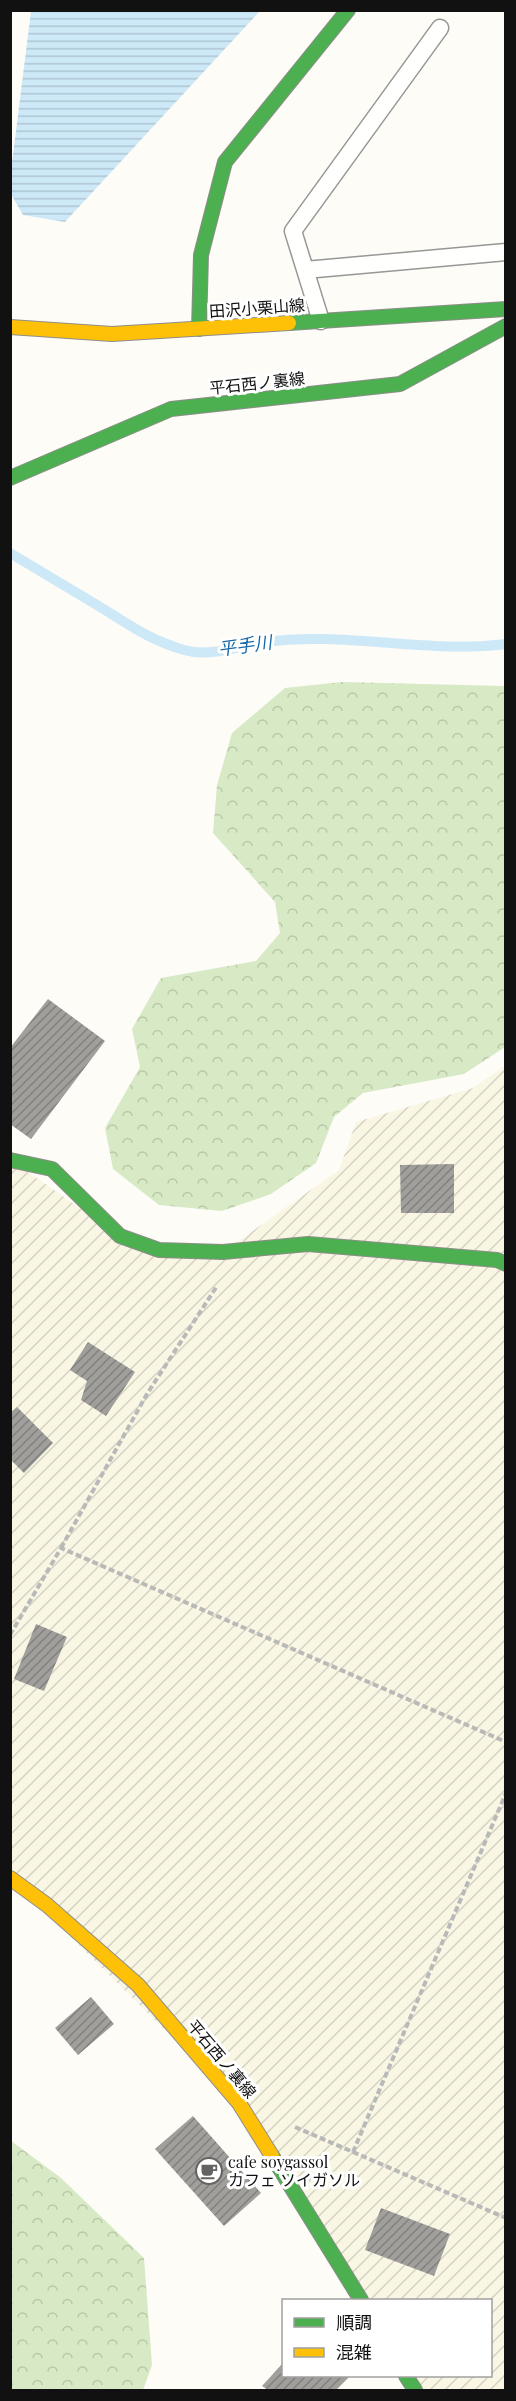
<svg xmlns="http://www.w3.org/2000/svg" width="516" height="2401" font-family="'Playfair Display','Noto Sans JP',serif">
  <defs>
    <pattern id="farmland-furrows" width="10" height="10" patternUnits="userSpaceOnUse" patternTransform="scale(1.5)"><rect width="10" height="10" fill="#f9f7e4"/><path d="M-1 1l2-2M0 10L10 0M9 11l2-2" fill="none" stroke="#d4d3c3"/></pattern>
    <pattern id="forest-crowns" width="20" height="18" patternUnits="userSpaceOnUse" patternTransform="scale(1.5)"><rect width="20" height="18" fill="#d8eac5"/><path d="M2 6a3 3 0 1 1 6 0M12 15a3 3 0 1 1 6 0" fill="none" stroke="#b8c8a8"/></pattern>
    <pattern id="water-rules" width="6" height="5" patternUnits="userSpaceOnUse" patternTransform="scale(1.5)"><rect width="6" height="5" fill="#cde8f7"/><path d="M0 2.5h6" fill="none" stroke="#afc6d3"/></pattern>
    <pattern id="building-hatch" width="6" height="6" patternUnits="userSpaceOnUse" patternTransform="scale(1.5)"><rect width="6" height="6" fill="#a19f9c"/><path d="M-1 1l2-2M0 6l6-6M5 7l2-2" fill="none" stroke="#82807e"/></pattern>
  </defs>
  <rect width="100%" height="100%" fill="#fdfcf7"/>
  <!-- farmland -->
  <path fill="url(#farmland-furrows)" d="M 505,1066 L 505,2390 L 415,2390 L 406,2376 L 490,2376 L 490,2300 L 361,2300 L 239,2103 L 11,1878 L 11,1160 L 120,1236 L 223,1252 L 339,1170 L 356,1122 L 473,1088 Z"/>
  <!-- forest -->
  <path fill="url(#forest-crowns)" d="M 342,682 L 505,686 L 505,1047 L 464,1074 L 363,1093 L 334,1117 L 316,1163 L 271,1194 L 222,1211 L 159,1205 L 113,1169 L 105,1128 L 140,1067 L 132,1029 L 161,978 L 256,961 L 280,933 L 275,902 L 213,833 L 217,785 L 232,733 L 285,688 Z
    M 10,2140 L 61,2178 L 144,2258 L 152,2365 L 143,2390 L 11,2390 Z"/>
  <!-- water -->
  <path fill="url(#water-rules)" d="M 31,11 L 31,10 L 260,11 L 65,222 L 23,215 L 11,194 L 11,171 Z"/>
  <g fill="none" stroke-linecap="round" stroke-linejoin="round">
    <!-- stream -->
    <path stroke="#cde8f7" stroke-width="10" d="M 10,553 C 38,570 65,586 92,602 C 126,622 146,639 184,650 C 211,658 239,645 265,642 C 345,631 426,654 506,644"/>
  </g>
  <!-- building -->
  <path fill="url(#building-hatch)" d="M 48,999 L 105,1041 L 31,1139 L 10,1124 L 10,1048 Z
    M 454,1164 L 454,1213 L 401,1213 L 400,1165 Z
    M 88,1342 L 135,1372 L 106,1416 L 81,1400 L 87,1381 L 70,1370 Z
    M 17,1407 L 53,1443 L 24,1473 L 10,1459 L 10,1413 Z
    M 36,1624 L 67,1637 L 44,1691 L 14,1679 Z
    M 91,1997 L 114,2024 L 78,2055 L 55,2028 Z
    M 193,2116 L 261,2193 L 224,2226 L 155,2149 Z
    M 381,2208 L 450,2234 L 434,2276 L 365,2250 Z
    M 284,2362 L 284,2376 L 350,2376 L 336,2390 L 268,2390 L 262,2386 Z"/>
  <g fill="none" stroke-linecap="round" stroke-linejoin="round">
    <defs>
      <path id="lane" d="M 305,270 L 506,252
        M 321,321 L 293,231 L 440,28"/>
      <path id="fast" d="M 289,323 L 506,309
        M 199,329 L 201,255 L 225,162 L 348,10
        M 10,478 L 171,409 L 400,384 L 506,326
        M 10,1160 L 52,1169 L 120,1236 L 159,1250 L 223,1252 L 308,1244 L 497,1260 L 506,1264
        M 272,2156 L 361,2300
        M 406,2376 L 415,2390"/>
      <path id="slow" d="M 10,327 L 112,334 L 289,323
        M 10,1878 L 47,1905 L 138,1985 L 239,2103 L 272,2156"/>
    </defs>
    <!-- lane casing -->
    <use href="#lane" stroke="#979795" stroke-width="19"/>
    <!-- fast casing -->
    <use href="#fast" stroke="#8e8d8b" stroke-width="16"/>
    <!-- slow casing -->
    <use href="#slow" stroke="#8e8d8b" stroke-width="16"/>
    <!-- path -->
    <path stroke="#b9b9b8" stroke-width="4" stroke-dasharray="6 3" stroke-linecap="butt" d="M 61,1548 L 147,1394 L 217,1286
      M 10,1635 L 61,1548 L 506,1742
      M 295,2127 L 506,2218
      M 353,2152 L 506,1793"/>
    <!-- lane -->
    <use href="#lane" stroke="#fffffe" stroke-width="16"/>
    <!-- fast -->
    <use href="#fast" stroke="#4caf50" stroke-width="14"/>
    <!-- slow -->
    <use href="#slow" stroke="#ffc107" stroke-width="14"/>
  </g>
  <!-- icons -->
  <defs>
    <symbol id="cafe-ring" viewBox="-11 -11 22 22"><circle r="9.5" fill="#fff" stroke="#646362" stroke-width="1.5"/><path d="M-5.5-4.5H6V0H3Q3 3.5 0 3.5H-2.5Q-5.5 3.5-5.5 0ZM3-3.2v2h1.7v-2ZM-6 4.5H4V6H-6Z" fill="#646362"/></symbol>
  </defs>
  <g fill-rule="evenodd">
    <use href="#cafe-ring" x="194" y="2156" width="30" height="30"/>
  </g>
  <g text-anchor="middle" stroke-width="6" stroke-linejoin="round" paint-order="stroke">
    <!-- street labels -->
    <g font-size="16" fill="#111" stroke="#fff">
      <text transform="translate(257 308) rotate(-4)" y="6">田沢小栗山線</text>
      <text transform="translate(257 383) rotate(-6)" y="6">平石西ノ裏線</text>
      <text transform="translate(222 2059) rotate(50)" y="6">平石西ノ裏線</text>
    </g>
    <!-- poi labels -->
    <g font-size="16" fill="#111" stroke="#fff" text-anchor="start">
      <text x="228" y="2168">cafe soygassol<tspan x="228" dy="18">カフェ ソイガソル</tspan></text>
    </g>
    <!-- water labels -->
    <g font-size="18" font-style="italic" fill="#1768a6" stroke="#fff">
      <text transform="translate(245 646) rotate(-8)" y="6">平手川</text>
    </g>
  </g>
  <!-- border -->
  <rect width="516" height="2401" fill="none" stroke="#111111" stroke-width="24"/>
  <!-- legend -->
  <rect x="282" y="2299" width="210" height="78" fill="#ffffff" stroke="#a0a0a0" stroke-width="1.5"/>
  <rect x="294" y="2318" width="30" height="9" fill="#4caf50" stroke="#a0a0a0" stroke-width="1.5"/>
  <text x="336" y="2329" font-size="18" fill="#111111">順調</text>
  <rect x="294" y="2348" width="30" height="9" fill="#ffc107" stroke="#a0a0a0" stroke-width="1.5"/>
  <text x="336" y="2359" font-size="18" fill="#111111">混雑</text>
</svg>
